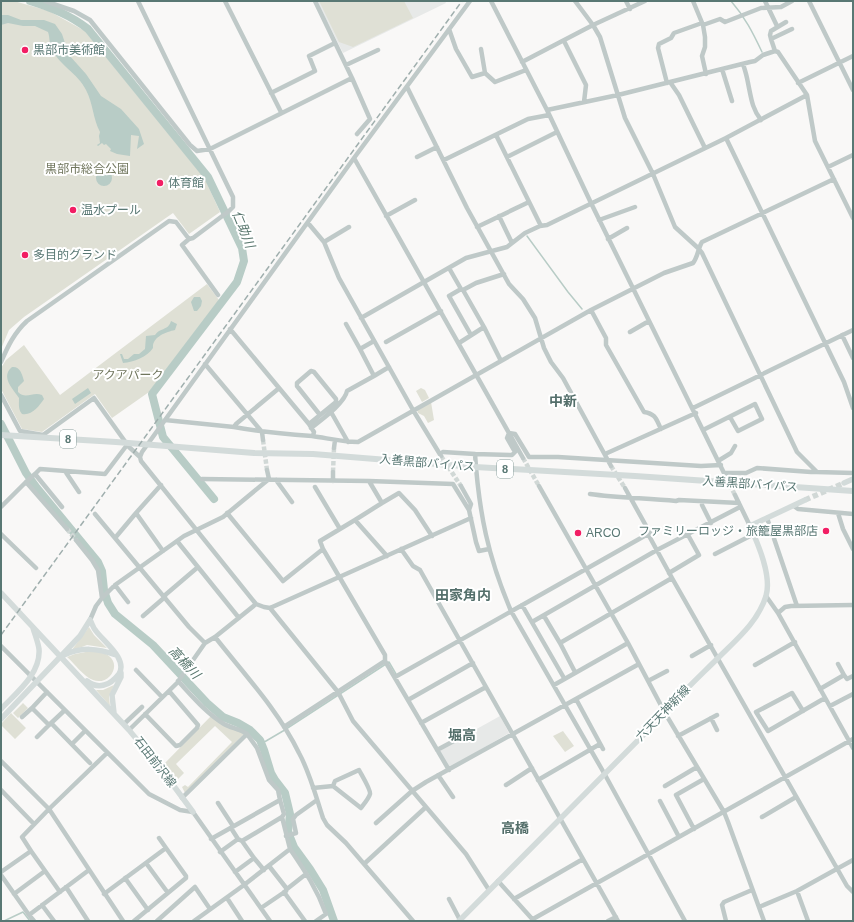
<svg xmlns="http://www.w3.org/2000/svg" width="854" height="922" font-family="Helvetica,'Noto Sans JP',sans-serif">
  <rect width="100%" height="100%" fill="#f9f8f7"/>
  <!-- built -->
  <path fill="#e7e9e8" d="M 317,1 L 445,1 L 446,3 L 343,53 Z
    M 500,716 L 509,733 L 449,768 L 439,750 Z"/>
  <!-- green -->
  <path fill="#dfe0d5" d="M 1,1 L 14,1 L 49,11 L 85,31 L 205,179 L 220,212 L 189,234 L 173,213 L 24,317 L 9,330 L 1,349 Z
    M 319,1 L 404,1 L 413,18 L 353,47 L 339,42 Z
    M 207,284 L 219,300 L 149,392 L 112,418 L 95,394 L 42,432 L 22,429 L 1,389 L 1,368 L 6,360 L 24,345 L 60,395 Z
    M 421,388 L 425,390 L 429,398 L 422,402 L 416,391 Z
    M 431,402 L 434,420 L 428,423 L 424,416 L 418,413 L 417,410 Z
    M 89,627 L 94,635 L 107,648 L 87,645 L 71,651 Z
    M 91,651 C 96,652 105,652 109,656 C 122,666 108,686 93,680 C 83,676 75,664 67,657 L 75,654 Z
    M 114,685 L 109,697 L 110,706 L 96,690 L 103,690 Z
    M 23,703 L 28,708 L 18,718 L 13,713 Z
    M 11,713 L 26,728 L 15,739 L 1,725 L 1,724 Z
    M 211,716 L 244,734 L 185,793 L 182,787 L 185,785 L 188,787 L 232,742 L 215,726 L 176,764 L 184,773 L 177,780 L 164,764 Z
    M 563,731 L 574,746 L 565,752 L 553,736 Z"/>
  <!-- water -->
  <path fill="#b8ccc6" d="M 1,15 L 8,15 L 21,20 L 44,20 L 55,24 L 62,34 L 69,55 L 86,74 L 101,96 L 121,109 L 139,129 L 144,144 L 137,149 L 139,136 L 131,135 L 130,156 L 117,154 L 110,151 L 111,149 L 106,144 L 104,145 L 102,143 L 98,146 L 97,145 L 100,143 L 99,136 L 100,132 C 93,119 93,103 86,90 C 78,73 58,65 51,47 C 49,43 50,37 48,32 L 35,26 L 23,26 L 8,23 L 1,25 Z
    M96 178a8 8 0 1 1 16 0a8 8 0 1 1-16 0Z
    M 194,297 L 200,297 L 202,301 L 201,306 L 197,311 L 194,311 L 191,302 Z
    M 171,321 L 177,324 L 175,330 C 166,332 152,337 153,348 C 147,357 134,362 123,363 L 120,354 L 122,354 L 124,359 L 128,359 L 134,354 L 139,354 L 145,349 L 146,336 L 155,335 C 156,334 157,332 159,331 C 165,328 169,328 171,321 Z
    M 12,367 C 20,366 22,374 24,381 L 18,387 L 18,392 C 26,400 33,391 42,395 L 44,399 C 39,406 32,416 22,414 C 18,409 19,405 19,398 C 13,389 0,377 12,367 Z
    M 88,388 L 91,393 L 75,404 L 72,399 Z"/>
  <g fill="none" stroke-linecap="round" stroke-linejoin="round">
    <!-- stream -->
    <path stroke="#b8ccc6" stroke-width="1.5" d="M 731,1 C 745,17 753,33 762,52
      M 527,236 L 568,292 L 582,309
      M 261,743 L 266,741 L 283,731 L 389,662 L 396,674
      M 4,921 L 23,912 L 30,921"/>
    <!-- river -->
    <path stroke="#b8ccc6" stroke-width="8" d="M 30,1 C 52,8 70,15 88,29 L 208,177 L 242,248 L 244,261 L 237,282 L 152,394 L 163,437 L 214,499
      M 1,424 L 26,473 L 37,488 L 98,562 L 102,571 L 104,590 L 108,603 L 115,614 L 153,645 L 207,703 L 223,717 L 238,723 L 250,730 L 260,740 L 264,750 L 271,773 L 275,780 L 285,793 L 290,814 L 288,832 L 294,847 L 310,869 L 323,890 L 334,921"/>
    <!-- minor-tunnel -->
    <path stroke="#d1d8d6" stroke-width="4.5" stroke-dasharray="4.5 2" stroke-linecap="butt" d="M 263,440 L 267,470
      M 441,456 L 461,486
      M 523,458 L 539,486
      M 611,466 L 625,488
      M 333,472 L 334,448
      M 724,473 L 735,495
      M 67,529 L 76,540"/>
    <!-- major-tunnel -->
    <path stroke="#d1d8d6" stroke-width="5.5" stroke-dasharray="5.5 3" stroke-linecap="butt" d="M 805,500 L 844,483"/>
    <!-- minor -->
    <path stroke="#bfc9c8" stroke-width="4.5" d="M 45,1 L 74,11 L 90,20 L 190,145 L 197,151 L 210,149 L 352,78 L 315,1
      M 138,1 L 233,197 L 233,207 L 229,211 L 193,238 L 189,239 L 182,245 L 218,295
      M 225,1 L 281,112
      M 491,1 L 547,110 L 591,203 L 724,473 L 746,473 L 757,468 L 811,472 L 817,472
      M 575,1 L 593,25 L 600,37 L 625,118 L 653,174 L 675,227 L 698,248 L 702,253 L 797,452 L 817,472 L 853,473
      M 626,1 L 630,9
      M 693,1 L 703,25 L 705,37 L 705,47 L 702,56 L 706,74
      M 765,1 L 777,26
      M 809,1 L 853,90
      M 703,25 L 720,19 L 725,22 L 761,8 L 781,7 L 792,1
      M 449,29 L 456,49 L 472,77 L 485,73 L 495,82 L 526,70
      M 771,39 L 770,35 L 771,31 L 786,22
      M 564,41 L 586,85 L 584,102
      M 481,49 L 485,73
      M 775,51 L 771,39 L 792,29
      M 522,62 L 593,25 L 645,1
      M 743,64 C 745,70 747,77 748,83 C 751,97 752,109 761,120
      M 346,65 L 378,50
      M 722,69 L 732,101
      M 352,78 L 370,119 L 357,134
      M 670,82 L 679,95 L 705,148
      M 667,83 L 658,48 L 659,44 L 671,38 L 674,33 L 702,23
      M 798,83 L 853,56
      M 407,87 L 467,208 L 509,284 L 523,299 L 535,318 L 544,348 L 551,362 L 563,378 L 611,466
      M 271,93 L 315,71 L 309,56 L 335,43
      M 547,110 L 618,95 L 750,62 L 755,61 L 763,55 L 775,51 L 778,52 L 807,95 L 815,141 L 853,218
      M 496,135 L 541,226
      M 726,138 L 807,95
      M 417,157 L 437,147
      M 507,157 L 557,132
      M 354,158 L 523,458
      M 444,160 L 528,119 L 549,115
      M 828,167 L 853,155
      M 386,216 L 415,200
      M 499,216 L 512,243
      M 599,220 L 635,207
      M 308,223 L 324,242 L 339,278 L 413,410 L 441,456
      M 477,227 L 529,202
      M 608,239 L 627,228
      M 324,242 L 349,227
      M 449,268 L 461,289 L 463,290 L 476,283 L 504,274
      M 461,289 L 449,296 L 471,335
      M 591,310 L 606,338 L 606,345 L 644,412 C 656,414 656,419 661,429
      M 361,318 L 466,258 L 507,247 L 525,233 L 540,226 L 547,225 L 726,138 L 844,382 L 853,408
      M 346,324 L 360,349 L 374,341
      M 484,327 L 501,361
      M 230,329 L 309,424 L 314,432 L 313,436
      M 630,332 L 649,321
      M 842,335 L 853,358
      M 386,342 L 441,311
      M 459,343 L 484,327 L 463,290
      M 360,349 L 374,376 L 389,367
      M 1,362 C 8,346 14,333 27,321 L 169,221 L 176,222 L 189,239
      M 205,364 L 262,432 L 263,440
      M 1,395 L 20,431 L 43,435 L 94,398 L 129,447 L 140,457 L 141,461 L 256,604 L 264,607 L 270,608 L 471,518
      M 693,408 L 853,330
      M 331,412 L 348,442
      M 165,420 L 234,427 L 236,424 L 278,389
      M 309,424 L 336,402 L 336,399 L 314,372 L 311,371 L 297,383 L 297,386 L 320,415
      M 234,427 C 260,432 286,434 312,436 C 327,438 342,442 358,442 L 591,310 L 664,273 L 693,263 C 698,257 698,248 702,242 L 834,179
      M 311,428 C 321,420 345,403 347,391 L 374,376
      M 703,430 L 755,404 L 762,419 L 738,431 L 730,417
      M 509,433 L 507,438 L 515,452 L 512,455 L 475,454 C 479,513 488,557 511,611 L 604,773 L 685,921
      M 509,433 L 515,434 L 529,457 L 558,457 L 701,466 L 721,465
      M 334,448 L 335,440
      M 443,452 L 475,454
      M 605,454 L 696,413
      M 140,457 L 142,452 L 354,158 L 470,1
      M 718,461 L 731,453 L 735,446
      M 65,471 L 79,492
      M 333,472 L 333,481
      M 202,479 L 369,481 L 382,503 L 355,520 L 387,556
      M 276,480 L 292,502
      M 369,481 L 453,484 L 469,510 L 476,542 L 479,551 L 489,549
      M 26,482 L 35,474
      M 461,486 L 471,504 L 469,510
      M 539,486 L 628,643 L 665,713 L 724,812 L 728,822 L 764,921
      M 315,487 L 340,529
      M 590,494 C 618,498 647,498 676,501 L 679,500 L 739,503
      M 735,495 L 750,526
      M 382,503 L 399,493 L 415,510 L 432,536
      M 702,505 L 711,523
      M 794,506 L 798,509 L 853,514
      M 1,507 L 26,482 L 67,529
      M 62,507 L 35,474 L 40,469 L 105,474 L 127,445
      M 136,513 L 161,485
      M 227,513 L 283,581 L 323,549 L 320,541 L 355,520
      M 838,513 L 843,529 L 853,549
      M 95,514 L 189,627 L 205,643
      M 767,518 L 797,606
      M 1,534 L 36,568
      M 115,538 L 136,513 L 163,551
      M 76,540 L 92,560 L 98,570 L 102,598
      M 177,541 L 239,618
      M 323,549 L 385,655 L 385,661 L 449,770
      M 401,549 L 413,566 L 420,570 L 618,921
      M 715,554 L 754,534
      M 669,573 L 699,555 L 688,535
      M 672,578 L 847,886 L 853,892
      M 115,585 L 128,602
      M 164,596 L 198,567
      M 766,596 L 778,613 L 853,748
      M 522,605 L 564,678
      M 270,608 L 338,692 L 353,721 L 466,854 L 489,890
      M 778,613 L 785,607 L 791,606 L 853,605
      M 143,616 L 165,597
      M 544,616 L 560,643
      M 90,620 L 96,606 L 102,598 L 115,585 L 184,536 L 223,517 L 269,479 L 267,470
      M 532,622 L 657,550 L 740,507
      M 215,637 C 244,674 278,710 299,753 C 310,773 316,797 323,818 L 327,825 L 346,843 L 413,921
      M 1,646 L 149,794 L 180,810 L 193,812 L 270,921
      M 692,656 L 711,645
      M 755,665 L 795,642
      M 136,670 L 162,697
      M 575,672 L 560,643 L 672,578 L 648,534 L 650,533 L 625,488
      M 844,675 L 847,679 L 853,676
      M 395,677 L 648,534
      M 178,681 C 192,696 206,713 224,724 C 231,728 240,729 247,734 L 182,798
      M 648,681 L 667,671
      M 554,685 L 628,643
      M 820,689 L 844,675 L 838,664
      M 47,692 L 32,708 L 49,725 L 65,710
      M 576,699 L 603,749
      M 408,700 L 473,663
      M 830,706 L 853,694
      M 803,711 L 792,693 L 756,712 L 768,731 L 825,698
      M 145,714 L 176,746 L 180,745 L 197,728 L 198,725 L 169,691
      M 22,717 L 32,708
      M 711,718 L 717,730
      M 51,723 L 90,763
      M 421,723 L 486,687
      M 124,724 L 142,707
      M 284,727 L 385,661
      M 129,730 L 177,683 L 205,643 L 215,637 L 256,604
      M 678,736 L 717,715
      M 37,737 L 49,725
      M 72,744 L 85,731
      M 437,750 L 465,735
      M 1,761 L 49,809 L 107,753
      M 438,775 L 453,797
      M 538,780 L 600,744
      M 506,785 L 532,768
      M 665,786 L 697,767
      M 313,788 L 333,786 L 335,781 L 359,770 C 361,774 371,790 370,794 C 369,798 364,804 361,808 L 333,786
      M 1,790 L 34,824
      M 280,800 L 284,814 L 282,817
      M 660,801 L 679,837
      M 218,803 L 233,826
      M 762,817 L 796,797
      M 376,823 L 412,791 L 426,782 L 639,664
      M 694,829 L 676,795 L 704,779
      M 286,836 L 296,833 L 293,819 L 296,815 L 317,800
      M 159,838 L 166,848
      M 211,839 L 280,800 L 278,790 L 269,780 L 257,748 L 247,734
      M 238,839 L 242,841 L 282,817 L 290,849
      M 31,851 L 60,892
      M 220,852 L 238,839 L 231,828
      M 254,858 L 264,870
      M 146,863 L 168,893
      M 364,864 L 426,807
      M 269,866 L 287,889 L 306,874
      M 1,872 L 31,851 L 22,837 L 49,809 L 123,921
      M 235,872 L 254,858 L 242,841
      M 1,875 L 29,915 L 89,870
      M 125,878 L 148,910
      M 498,881 L 534,921
      M 66,887 L 88,921
      M 797,891 L 808,921
      M 284,892 L 305,921
      M 14,894 L 45,871
      M 104,894 L 166,848 L 186,876 L 186,878 L 134,921
      M 227,898 L 242,921
      M 449,899 L 460,920
      M 514,899 L 583,859
      M 42,905 L 54,921
      M 759,907 L 797,891 L 853,860
      M 261,908 L 286,891
      M 29,915 L 34,921
      M 533,919 L 853,739
      M 157,921 L 195,887 L 210,909
      M 194,921 L 244,885 L 290,849 C 305,871 317,889 326,914 L 316,921
      M 608,921 L 616,917
      M 726,921 L 722,905 L 724,902 L 752,890"/>
    <!-- major -->
    <path stroke="#d3dbda" stroke-width="5.5" d="M 844,483 L 853,479
      M 1,593 L 129,730 L 162,770 L 193,812
      M 64,655 C 82,647 97,648 116,655
      M 87,681 C 92,685 97,687 104,685 C 110,684 115,679 119,674 C 128,659 104,642 96,631 C 93,628 92,623 90,620
      M 1,709 C 16,693 41,674 39,649 C 38,642 35,635 33,628
      M 114,713 L 112,695 L 121,677 L 121,673
      M 1,719 L 80,636 L 90,620
      M 459,921 L 665,713 C 681,693 700,676 718,658 C 736,640 758,622 766,596 C 772,576 758,544 750,526 L 805,500"/>
    <!-- highway -->
    <path stroke="#d3dbda" stroke-width="6" d="M 1,435 L 116,442 L 254,453 L 313,454 L 475,467 L 635,476 L 853,491"/>
    <!-- rail -->
    <path stroke="#9faead" stroke-width="1.5" stroke-dasharray="6 3" stroke-linecap="butt" d="M 1,635 L 462,1"/>
  </g>
  <!-- markers -->
  <g fill="#f21e64" stroke="#fff" stroke-width="1.5">
    <circle cx="25" cy="50" r="4"/>
    <circle cx="160" cy="183" r="4"/>
    <circle cx="73" cy="210" r="4"/>
    <circle cx="25" cy="255" r="4"/>
    <circle cx="826" cy="531" r="4"/>
    <circle cx="578" cy="533" r="4"/>
  </g>
  <g text-anchor="middle" stroke-width="4" stroke-linejoin="round" paint-order="stroke">
    <!-- shield labels -->
    <g fill="#fff" stroke="#8ba09e" stroke-width="1">
      <rect x="60" y="430" width="16" height="18" rx="3"/>
      <rect x="497" y="460" width="16" height="18" rx="3"/>
    </g>
    <g font-size="11" font-weight="bold" fill="#597874">
      <text x="68" y="443">8</text>
      <text x="505" y="473">8</text>
    </g>
    <!-- poi labels -->
    <g font-size="12" fill="#597874" stroke="#fff" text-anchor="start">
      <text x="33" y="54">黒部市美術館</text>
      <text x="168" y="187">体育館</text>
      <text x="81" y="214">温水プール</text>
      <text x="33" y="259">多目的グランド</text>
      <text x="818" y="535" text-anchor="end">ファミリーロッジ・旅籠屋黒部店</text>
      <text x="586" y="537">ARCO</text>
    </g>
    <!-- park labels -->
    <g font-size="12" fill="#70765d" stroke="#fff">
      <text x="87" y="173">黒部市総合公園</text>
      <text x="128" y="379">アクアパーク</text>
    </g>
    <!-- street labels -->
    <g font-size="12" fill="#597874" stroke="#fff">
      <text transform="translate(427 463) rotate(5)" y="4">入善黒部バイパス</text>
      <text transform="translate(750 484) rotate(4)" y="4">入善黒部バイパス</text>
      <text transform="translate(663 713) rotate(-46)" y="4">六天天神新線</text>
      <text transform="translate(155 762) rotate(52)" y="4">石田前沢線</text>
    </g>
    <!-- water labels -->
    <g font-size="13" font-style="italic" fill="#58766d" stroke="#fff">
      <text transform="translate(244 229) rotate(68)" y="5">仁助川</text>
      <text transform="translate(185 662) rotate(47)" y="5">高橋川</text>
    </g>
    <!-- quarter labels -->
    <g font-size="14" font-weight="bold" fill="#546f6b" stroke="#fff">
      <text x="563" y="406">中新</text>
      <text x="463" y="600">田家角内</text>
      <text x="462" y="740">堀高</text>
      <text x="515" y="833">高橋</text>
    </g>
  </g>
  <!-- border -->
  <rect width="854" height="922" fill="none" stroke="#597874" stroke-width="4"/>
</svg>
